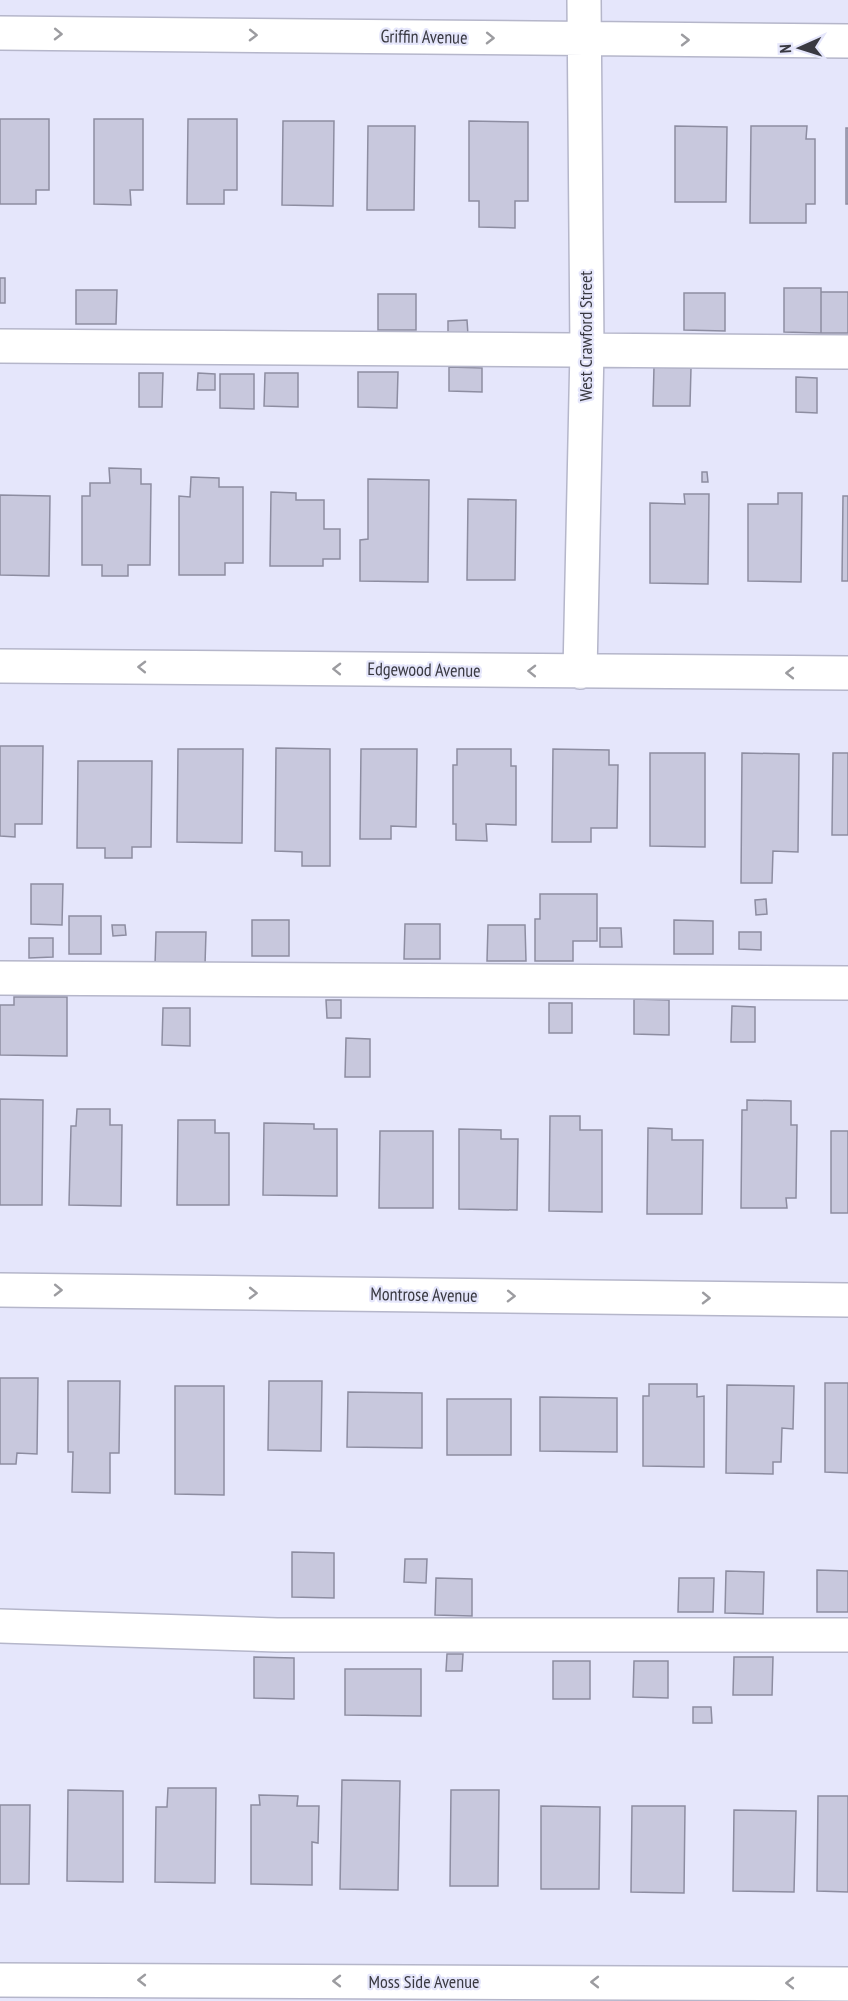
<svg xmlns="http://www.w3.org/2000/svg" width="848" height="2001" font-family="'PT Sans Narrow',sans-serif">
  <rect width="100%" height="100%" fill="#e5e6fb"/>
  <!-- building -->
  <path fill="#c8c8dd" stroke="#8d8da1" stroke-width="1.5" d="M 0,119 L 49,119 L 49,190 L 36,190 L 36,204 L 0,204 Z
    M 94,119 L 143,119 L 143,190 L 130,190 L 131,205 L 94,204 Z
    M 188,119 L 237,119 L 237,190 L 224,190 L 224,204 L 187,204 Z
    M 283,121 L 334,121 L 333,206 L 282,205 Z
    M 469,121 L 528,122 L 528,201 L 515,201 L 515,228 L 479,227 L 479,201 L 469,201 Z
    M 368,126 L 415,126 L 414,210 L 367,210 Z
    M 675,126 L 727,127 L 726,202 L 675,202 Z
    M 751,126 L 807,126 L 806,139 L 815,139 L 815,204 L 806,204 L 806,223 L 750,223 Z
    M 846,128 L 848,128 L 848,204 L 846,204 Z
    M 0,278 L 5,278 L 5,303 L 0,303 Z
    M 784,288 L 821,288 L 821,333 L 784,332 Z
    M 76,290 L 117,290 L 116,324 L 76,324 Z
    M 821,292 L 848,292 L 848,333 L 821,333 Z
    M 684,293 L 725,293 L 725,331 L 684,330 Z
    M 378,294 L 416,294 L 416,330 L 378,330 Z
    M 467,320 L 468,335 L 448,336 L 448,321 Z
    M 449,367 L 482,368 L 482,392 L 449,391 Z
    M 654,367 L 691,368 L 690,406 L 653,406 Z
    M 358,372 L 398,372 L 397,408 L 358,407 Z
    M 139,373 L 163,373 L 162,407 L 139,407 Z
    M 198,373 L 215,374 L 215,390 L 197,390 Z
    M 265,373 L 298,373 L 298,407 L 264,406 Z
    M 220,374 L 254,374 L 254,409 L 220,408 Z
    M 796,377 L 817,378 L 817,413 L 796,412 Z
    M 109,468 L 141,469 L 141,484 L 151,484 L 150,565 L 128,565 L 128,576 L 102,576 L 102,565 L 82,565 L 82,496 L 90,496 L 90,483 L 110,483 Z
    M 702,472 L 707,472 L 708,482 L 702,482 Z
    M 191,477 L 219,478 L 219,487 L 243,487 L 243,563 L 225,563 L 225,575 L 179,575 L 179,496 L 190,497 Z
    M 368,479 L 429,480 L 428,582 L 360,581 L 360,540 L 368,539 Z
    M 271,492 L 296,493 L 296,500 L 324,500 L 324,529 L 340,529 L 340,559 L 323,559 L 323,566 L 270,566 Z
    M 778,493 L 802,493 L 801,582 L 748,581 L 748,504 L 778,504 Z
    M 684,494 L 709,494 L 708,584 L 650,583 L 650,503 L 685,504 Z
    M 0,495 L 50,496 L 49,576 L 0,575 Z
    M 843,496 L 848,496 L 848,581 L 842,581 Z
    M 468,499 L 516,500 L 515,580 L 467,580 Z
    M 0,746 L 43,746 L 42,824 L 15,824 L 15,837 L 0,836 Z
    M 276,748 L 330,749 L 330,866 L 302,866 L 302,852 L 275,851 Z
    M 178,749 L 243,749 L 242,843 L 177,842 Z
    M 361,749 L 417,749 L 416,827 L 391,826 L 391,839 L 360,839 Z
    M 457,749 L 511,749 L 511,766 L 516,766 L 516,825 L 486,824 L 487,841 L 456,840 L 456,824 L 453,824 L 453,765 L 457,765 Z
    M 553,749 L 609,750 L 609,765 L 618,765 L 617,828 L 591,828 L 591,842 L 552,842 Z
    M 650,753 L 705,753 L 705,847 L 650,846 Z
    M 742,753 L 799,754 L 798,852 L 773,851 L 772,883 L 741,883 Z
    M 833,753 L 848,753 L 848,835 L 832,835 Z
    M 78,761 L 152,761 L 151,847 L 132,847 L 132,858 L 105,858 L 105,848 L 77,848 Z
    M 31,884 L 63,884 L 62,925 L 31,924 Z
    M 540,894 L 597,894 L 597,941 L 573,941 L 573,961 L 535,961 L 535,919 L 540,919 Z
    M 766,899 L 767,914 L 756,915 L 755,900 Z
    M 69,916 L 101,916 L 101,954 L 69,954 Z
    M 252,920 L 289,920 L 289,956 L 252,956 Z
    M 674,920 L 713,921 L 713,954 L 674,954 Z
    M 405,924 L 440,924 L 440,959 L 404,959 Z
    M 112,925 L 125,925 L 126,935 L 113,936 Z
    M 488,925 L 525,925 L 526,961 L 487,961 Z
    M 600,928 L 621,928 L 622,947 L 600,947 Z
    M 156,932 L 206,932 L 205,965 L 155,965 Z
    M 739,932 L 761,932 L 761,950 L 739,949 Z
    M 29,938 L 53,938 L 53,957 L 29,958 Z
    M 14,997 L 67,997 L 67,1056 L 0,1055 L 0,1005 L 14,1005 Z
    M 634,999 L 669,1000 L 669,1035 L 634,1034 Z
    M 326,1000 L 341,1000 L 341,1018 L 327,1018 Z
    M 549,1003 L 572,1003 L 572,1033 L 549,1033 Z
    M 732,1006 L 755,1007 L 755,1042 L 731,1042 Z
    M 163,1008 L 190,1008 L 190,1046 L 162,1045 Z
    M 346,1038 L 370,1039 L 370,1077 L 345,1077 Z
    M 0,1099 L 43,1100 L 42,1205 L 0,1205 Z
    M 747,1100 L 791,1101 L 791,1125 L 797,1125 L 796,1198 L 786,1198 L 787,1208 L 741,1208 L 742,1110 L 747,1110 Z
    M 77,1109 L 110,1109 L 110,1125 L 122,1125 L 121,1206 L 69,1205 L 71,1126 L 76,1126 Z
    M 550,1116 L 580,1116 L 580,1130 L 602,1130 L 602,1212 L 549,1211 Z
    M 178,1120 L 215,1120 L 215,1133 L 229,1133 L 229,1205 L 177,1205 Z
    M 264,1123 L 314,1124 L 314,1129 L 337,1129 L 337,1196 L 263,1195 Z
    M 648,1128 L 672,1129 L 672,1140 L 703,1140 L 702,1214 L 647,1214 Z
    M 459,1129 L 501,1130 L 501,1139 L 518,1139 L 517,1210 L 459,1209 Z
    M 380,1131 L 433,1131 L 433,1208 L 379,1208 Z
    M 831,1131 L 848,1131 L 848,1213 L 831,1213 Z
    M 0,1378 L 38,1378 L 37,1454 L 17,1453 L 16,1464 L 0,1464 Z
    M 68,1381 L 120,1381 L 119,1453 L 110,1453 L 110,1493 L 72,1492 L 73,1452 L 68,1452 Z
    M 269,1381 L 322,1381 L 321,1451 L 268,1450 Z
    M 825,1383 L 848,1383 L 848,1473 L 825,1472 Z
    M 649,1384 L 697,1384 L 697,1397 L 704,1396 L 704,1467 L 643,1466 L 643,1396 L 649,1396 Z
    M 727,1385 L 794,1386 L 793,1429 L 782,1428 L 781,1462 L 773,1462 L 773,1474 L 726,1473 Z
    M 175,1386 L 224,1386 L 224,1495 L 175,1494 Z
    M 348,1392 L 422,1393 L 422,1448 L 347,1447 Z
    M 540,1397 L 617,1398 L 617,1452 L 540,1451 Z
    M 447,1399 L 511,1399 L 511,1455 L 447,1455 Z
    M 292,1552 L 334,1553 L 334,1598 L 292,1597 Z
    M 405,1559 L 427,1559 L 426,1583 L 404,1582 Z
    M 817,1570 L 848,1571 L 848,1612 L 817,1612 Z
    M 726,1571 L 764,1572 L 763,1614 L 725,1613 Z
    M 436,1578 L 472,1579 L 472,1616 L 435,1615 Z
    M 679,1578 L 714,1578 L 713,1612 L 678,1612 Z
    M 447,1654 L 463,1654 L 462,1671 L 446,1671 Z
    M 254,1657 L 294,1658 L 294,1699 L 254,1698 Z
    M 734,1657 L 773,1657 L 772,1695 L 733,1695 Z
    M 553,1661 L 590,1661 L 590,1699 L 553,1699 Z
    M 634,1661 L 668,1661 L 668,1698 L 633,1697 Z
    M 345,1669 L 421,1669 L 421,1716 L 345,1715 Z
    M 693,1707 L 711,1707 L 712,1723 L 693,1723 Z
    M 342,1780 L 400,1781 L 398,1890 L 340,1889 Z
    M 168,1788 L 216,1788 L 215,1883 L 155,1882 L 156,1807 L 167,1807 Z
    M 68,1790 L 123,1791 L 123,1882 L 67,1881 Z
    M 451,1790 L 499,1790 L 498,1886 L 450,1886 Z
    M 259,1795 L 298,1796 L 297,1806 L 319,1806 L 318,1843 L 312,1842 L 312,1885 L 251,1884 L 251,1805 L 260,1805 Z
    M 818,1796 L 848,1796 L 848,1892 L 817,1891 Z
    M 0,1805 L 30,1805 L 29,1884 L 0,1884 Z
    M 541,1806 L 600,1807 L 599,1889 L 541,1889 Z
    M 632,1806 L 685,1806 L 684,1893 L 631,1892 Z
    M 734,1810 L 796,1811 L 794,1892 L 733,1891 Z"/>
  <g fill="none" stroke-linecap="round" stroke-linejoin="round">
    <defs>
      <path id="minor" d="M 0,33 L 848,41
        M 0,346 L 848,352
        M 0,666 L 848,673
        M 580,672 L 587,349 L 584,0
        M 0,978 L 848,983
        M 0,1290 L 848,1300
        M 0,1626 L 277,1635 L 848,1635
        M 0,1980 L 848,1984"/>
    </defs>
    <!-- minor casing -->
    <use href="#minor" stroke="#b5b6ca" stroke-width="36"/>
    <!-- minor -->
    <use href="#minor" stroke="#fff" stroke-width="33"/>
  </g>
  <!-- one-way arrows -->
  <defs><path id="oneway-chevron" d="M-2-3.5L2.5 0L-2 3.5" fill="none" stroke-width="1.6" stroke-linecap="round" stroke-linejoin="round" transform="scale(1.5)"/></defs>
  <g stroke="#9c9ca0">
    <use href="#oneway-chevron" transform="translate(58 34) rotate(1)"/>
    <use href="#oneway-chevron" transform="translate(253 35) rotate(1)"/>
    <use href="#oneway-chevron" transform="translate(490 38) rotate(1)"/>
    <use href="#oneway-chevron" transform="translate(685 40)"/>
    <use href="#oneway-chevron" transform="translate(142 667) rotate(-179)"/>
    <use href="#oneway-chevron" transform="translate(337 669) rotate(-179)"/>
    <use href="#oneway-chevron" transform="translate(532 671) rotate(-179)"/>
    <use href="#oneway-chevron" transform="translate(790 673) rotate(-180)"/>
    <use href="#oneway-chevron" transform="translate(58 1290) rotate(1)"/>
    <use href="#oneway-chevron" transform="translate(253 1293) rotate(1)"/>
    <use href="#oneway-chevron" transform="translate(511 1296) rotate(1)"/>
    <use href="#oneway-chevron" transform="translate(706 1298) rotate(1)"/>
    <use href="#oneway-chevron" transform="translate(142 1980) rotate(-180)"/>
    <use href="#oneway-chevron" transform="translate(337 1981) rotate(-180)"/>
    <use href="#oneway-chevron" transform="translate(595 1982) rotate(-180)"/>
    <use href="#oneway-chevron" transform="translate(790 1983) rotate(-180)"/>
  </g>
  <g text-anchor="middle" stroke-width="4.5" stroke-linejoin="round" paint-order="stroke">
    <!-- street labels -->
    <g font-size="18" fill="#393941" stroke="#e5e6fb">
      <text transform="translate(424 37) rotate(1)" y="6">Griffin Avenue</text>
      <text transform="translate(586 336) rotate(-90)" y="6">West Crawford Street</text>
      <text transform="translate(424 670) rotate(1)" y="6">Edgewood Avenue</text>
      <text transform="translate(424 1295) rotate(1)" y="6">Montrose Avenue</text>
      <text x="424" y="1988">Moss Side Avenue</text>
    </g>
  </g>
  <!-- north arrow -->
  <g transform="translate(800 48) rotate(267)" stroke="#e5e6fb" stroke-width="4.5" paint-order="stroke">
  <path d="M0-4.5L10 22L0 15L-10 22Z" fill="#393941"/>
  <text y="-9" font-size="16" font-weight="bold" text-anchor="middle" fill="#393941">N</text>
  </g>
</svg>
